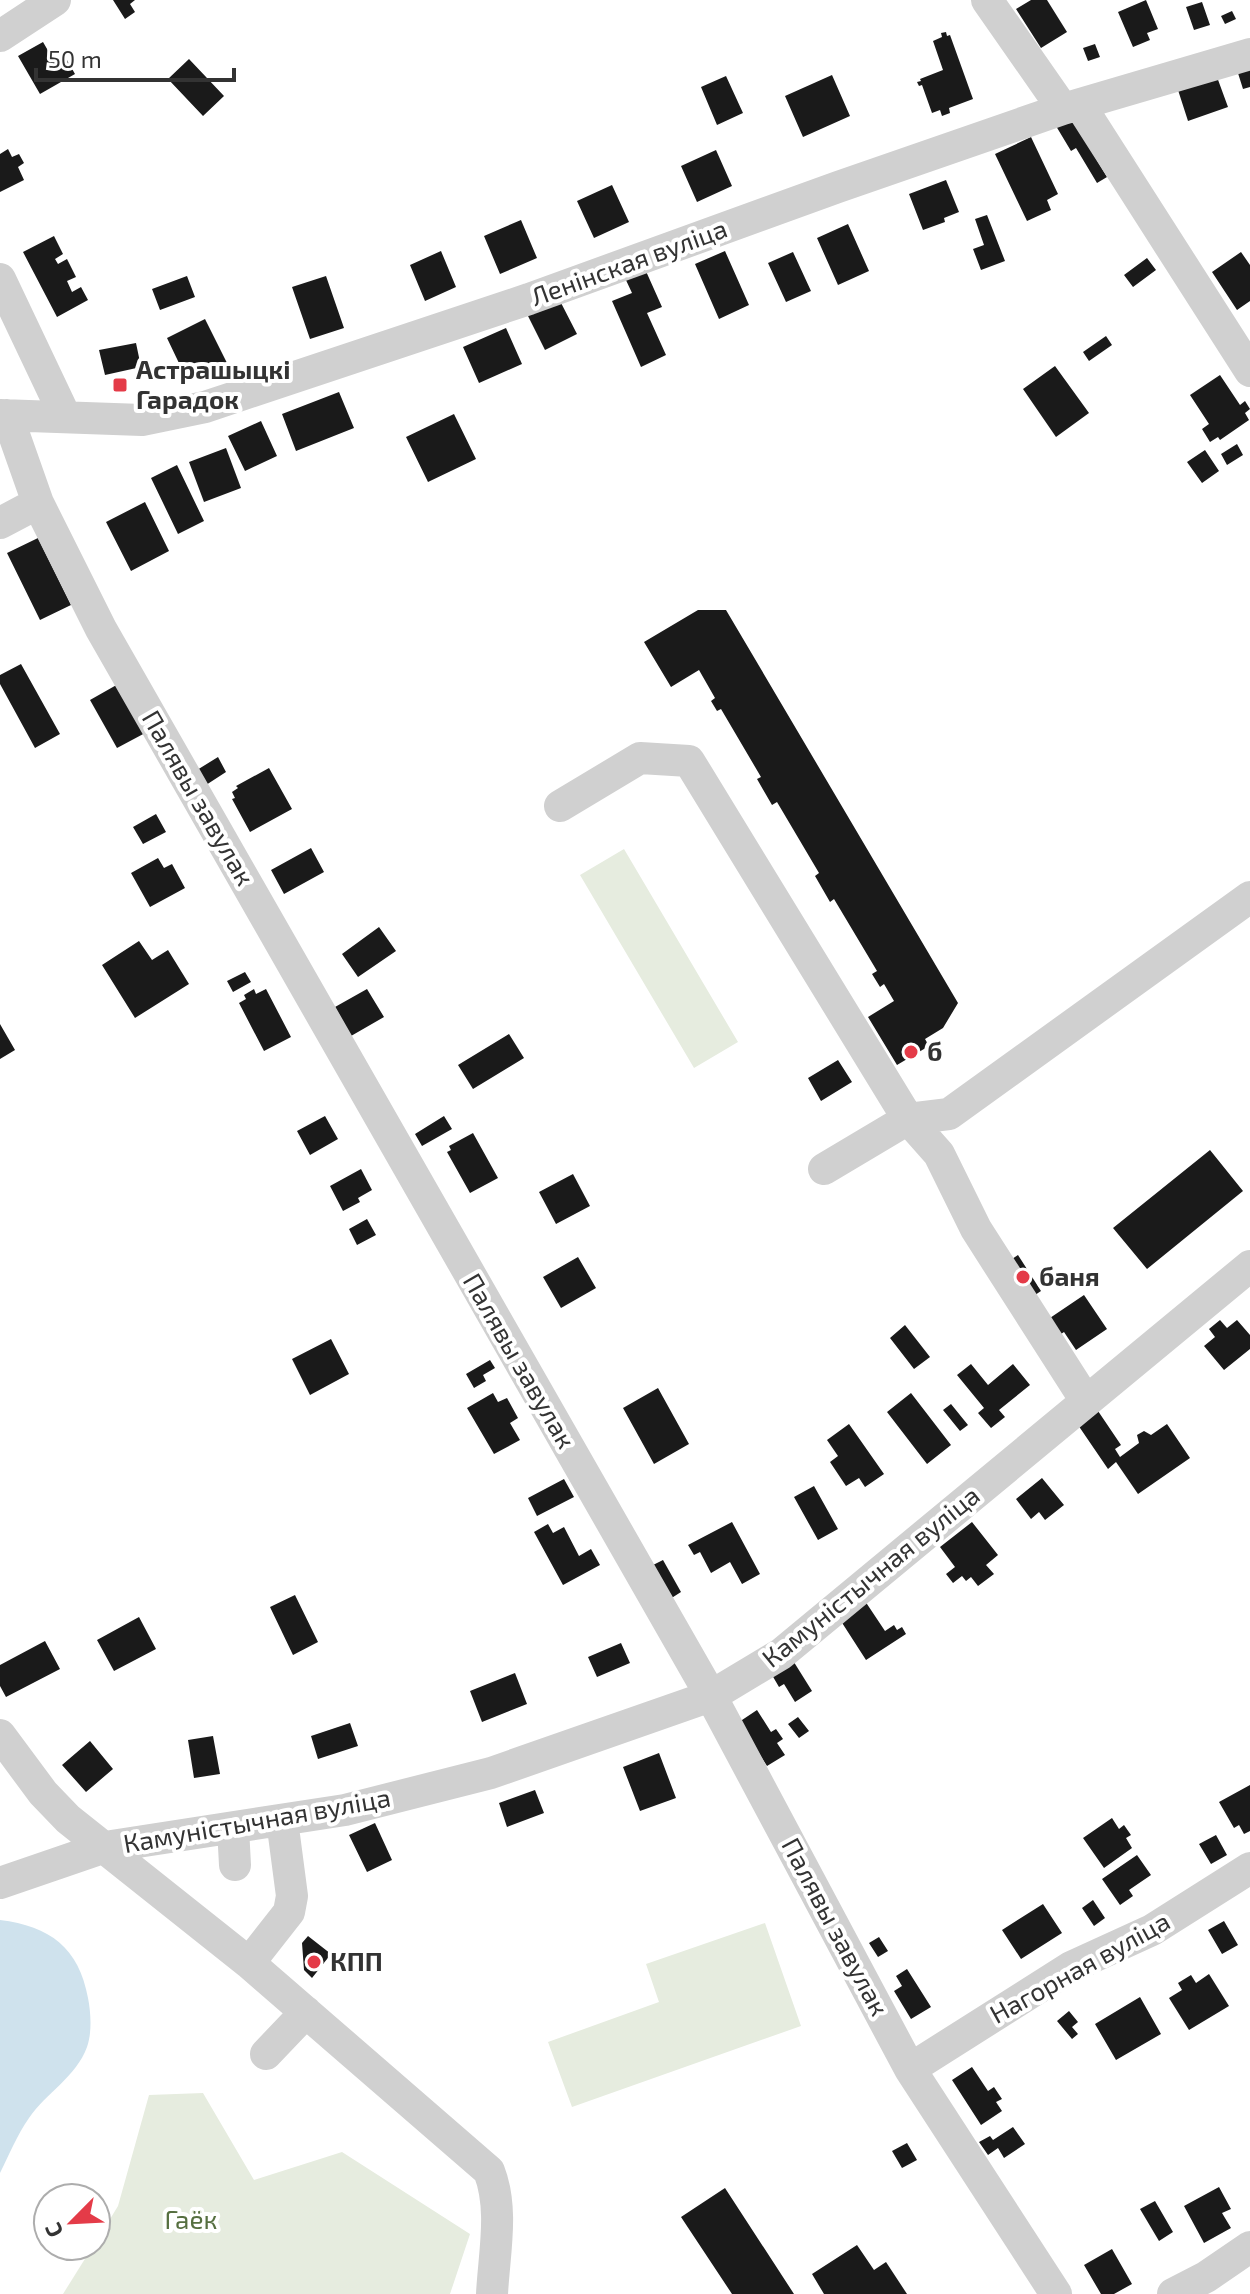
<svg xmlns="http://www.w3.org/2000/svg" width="1250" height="2294" font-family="'Exo 2',sans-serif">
  <rect width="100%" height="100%" fill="#fff"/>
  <!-- green -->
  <path fill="#e6ecdf" d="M 624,849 L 738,1042 L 694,1068 L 580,875 Z
    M 765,1923 L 801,2026 L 572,2107 L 548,2042 L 659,2002 L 646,1964 Z
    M 203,2093 L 254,2180 L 342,2152 L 470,2234 L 450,2294 L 63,2294 L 93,2246 L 96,2246 L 96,2242 L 118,2206 L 149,2095 Z"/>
  <!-- water -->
  <path fill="#cfe2ed" d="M 0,1920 C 50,1926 79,1948 88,1998 C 91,2013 92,2033 87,2047 C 76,2077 46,2093 29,2118 C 17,2135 9,2155 0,2173 Z"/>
  <!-- building -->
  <path fill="#1a1a1a" d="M 113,0 L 135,0 L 130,4 L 135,12 L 125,19 Z
    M 1031,0 L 1047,0 L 1067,32 L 1041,48 L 1016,9 Z
    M 1146,0 L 1158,29 L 1147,33 L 1150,40 L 1133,47 L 1118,12 Z
    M 1202,2 L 1210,25 L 1194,30 L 1186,7 Z
    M 1232,11 L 1236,19 L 1225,24 L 1221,16 Z
    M 946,32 L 947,36 L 950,35 L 973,99 L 949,108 L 950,113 L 942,116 L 940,110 L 932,113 L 922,85 L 919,86 L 917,82 L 921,81 L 920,79 L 943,70 L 933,41 L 942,37 L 941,33 Z
    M 43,42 L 57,66 L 67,60 L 75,74 L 40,94 L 18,56 Z
    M 1095,44 L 1100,57 L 1088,61 L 1083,48 Z
    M 189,59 L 224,96 L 203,116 L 168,79 Z
    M 1250,66 L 1250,87 L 1243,89 L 1237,70 Z
    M 832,75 L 850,116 L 803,137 L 785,96 Z
    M 726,76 L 743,113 L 717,125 L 701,87 Z
    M 1217,77 L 1228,107 L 1188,121 L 1178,90 Z
    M 1071,117 L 1107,177 L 1097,183 L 1076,148 L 1071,151 L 1056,126 Z
    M 1031,137 L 1058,194 L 1047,200 L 1051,210 L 1027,221 L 995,154 Z
    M 8,149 L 12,157 L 19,154 L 24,163 L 18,167 L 24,180 L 0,192 L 0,154 Z
    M 716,150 L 732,186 L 697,202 L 681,166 Z
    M 946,180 L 959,212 L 944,218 L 945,222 L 923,230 L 909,194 Z
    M 612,185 L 629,222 L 594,238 L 577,201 Z
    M 987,215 L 1005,261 L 981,270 L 973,249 L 984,245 L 975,219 Z
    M 521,220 L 537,258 L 500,274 L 484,236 Z
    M 848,224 L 869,271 L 838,285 L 817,238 Z
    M 54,236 L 63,254 L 55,259 L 58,264 L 67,259 L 76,277 L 67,281 L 72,292 L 81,287 L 88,300 L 57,317 L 23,252 Z
    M 441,251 L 456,287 L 425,301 L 410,265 Z
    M 725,251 L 749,305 L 719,319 L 695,264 Z
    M 793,252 L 811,291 L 786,302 L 768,263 Z
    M 1241,252 L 1250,265 L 1250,301 L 1237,310 L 1212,272 Z
    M 1147,258 L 1156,270 L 1133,287 L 1124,275 Z
    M 645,269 L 662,307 L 647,313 L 666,355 L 641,367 L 612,301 L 632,293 L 625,278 Z
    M 187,276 L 195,297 L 160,310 L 152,289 Z
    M 326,276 L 344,328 L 310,339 L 292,287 Z
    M 558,297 L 577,334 L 545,350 L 526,312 Z
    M 205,319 L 227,363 L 188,382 L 167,338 Z
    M 506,328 L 522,364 L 479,383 L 463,347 Z
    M 1106,336 L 1112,345 L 1089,361 L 1083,352 Z
    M 136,343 L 141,367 L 105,375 L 99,350 Z
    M 1055,366 L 1089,413 L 1056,437 L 1023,389 Z
    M 1220,375 L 1240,405 L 1245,401 L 1250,409 L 1245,413 L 1249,420 L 1220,440 L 1218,437 L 1210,442 L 1202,429 L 1209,424 L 1190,395 Z
    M 339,392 L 354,428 L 296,451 L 282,414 Z
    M 454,414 L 476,459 L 428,482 L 406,437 Z
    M 261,421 L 277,456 L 245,471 L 228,436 Z
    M 1237,444 L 1243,455 L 1227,465 L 1221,454 Z
    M 226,448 L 241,488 L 204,502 L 189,462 Z
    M 1205,450 L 1219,471 L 1202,483 L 1187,462 Z
    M 177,465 L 204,521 L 178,534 L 151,478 Z
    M 145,502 L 169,551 L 131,571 L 106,522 Z
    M 38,538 L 71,605 L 40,620 L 7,553 Z
    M 698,610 L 726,610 L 958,1003 L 943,1028 L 925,1039 L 929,1046 L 897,1065 L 868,1017 L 894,1001 L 884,984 L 880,987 L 872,974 L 877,971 L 834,899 L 830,902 L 815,876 L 819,873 L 777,802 L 772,805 L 757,779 L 761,777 L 721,709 L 717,711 L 711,701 L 715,698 L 699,670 L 671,687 L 644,642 Z
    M 21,664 L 60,734 L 35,748 L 0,684 L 0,675 Z
    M 120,683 L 147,732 L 117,748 L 90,700 Z
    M 218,757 L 226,772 L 206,785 L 197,770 Z
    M 269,768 L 292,809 L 250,832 L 232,799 L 235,798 L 232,792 L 238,788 L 236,786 Z
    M 156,814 L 166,832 L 143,844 L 133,827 Z
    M 311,848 L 324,872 L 284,894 L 271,870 Z
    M 158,858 L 164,868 L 172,864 L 185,888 L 150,907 L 131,873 Z
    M 379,927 L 396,951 L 358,977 L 342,954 Z
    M 139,941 L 152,960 L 168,950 L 189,984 L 135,1018 L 102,965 Z
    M 245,972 L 251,982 L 233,992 L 227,981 Z
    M 254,989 L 256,994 L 266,989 L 291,1037 L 264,1051 L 239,1003 L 246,999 L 244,995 Z
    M 367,989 L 384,1017 L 351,1036 L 335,1007 Z
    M 0,1024 L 15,1050 L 0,1059 Z
    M 509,1034 L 524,1058 L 473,1089 L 458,1065 Z
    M 838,1060 L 852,1082 L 821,1101 L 808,1078 Z
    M 325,1116 L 338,1139 L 310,1155 L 297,1131 Z
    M 444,1116 L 452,1129 L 422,1146 L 415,1134 Z
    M 473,1133 L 498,1178 L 470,1193 L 447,1152 L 451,1150 L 449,1146 Z
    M 1210,1150 L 1243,1191 L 1147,1269 L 1113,1228 Z
    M 361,1169 L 372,1190 L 358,1198 L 360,1202 L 343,1211 L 330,1186 Z
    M 573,1174 L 590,1206 L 556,1224 L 539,1192 Z
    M 367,1219 L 376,1235 L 357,1245 L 349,1229 Z
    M 1018,1255 L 1041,1291 L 1029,1299 L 1006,1263 Z
    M 578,1257 L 596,1288 L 561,1308 L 543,1277 Z
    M 1084,1295 L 1107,1329 L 1076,1350 L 1064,1332 L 1055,1338 L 1044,1322 Z
    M 1220,1320 L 1227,1328 L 1237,1320 L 1250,1335 L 1250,1349 L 1224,1370 L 1204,1346 L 1215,1337 L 1209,1329 Z
    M 905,1325 L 930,1357 L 914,1369 L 890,1338 Z
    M 331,1339 L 349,1374 L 310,1395 L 292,1359 Z
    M 490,1360 L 495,1368 L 483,1375 L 486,1381 L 474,1388 L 466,1374 Z
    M 971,1364 L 988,1385 L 1013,1364 L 1030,1385 L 999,1410 L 1005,1417 L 991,1428 L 978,1413 L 984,1408 L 957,1375 Z
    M 658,1388 L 689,1444 L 654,1464 L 623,1408 Z
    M 493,1393 L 498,1402 L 507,1398 L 518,1418 L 510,1423 L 520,1440 L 494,1454 L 467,1408 Z
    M 911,1393 L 951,1445 L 927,1464 L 887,1412 Z
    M 951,1404 L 968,1425 L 960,1431 L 943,1410 Z
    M 1098,1411 L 1121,1445 L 1115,1449 L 1120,1457 L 1139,1443 L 1137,1435 L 1144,1431 L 1151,1435 L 1167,1424 L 1190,1458 L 1138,1494 L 1116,1462 L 1108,1469 L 1078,1425 Z
    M 849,1424 L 884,1474 L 865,1487 L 859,1478 L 846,1486 L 830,1462 L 838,1456 L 827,1440 Z
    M 1042,1478 L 1064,1505 L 1045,1520 L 1039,1512 L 1031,1519 L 1016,1499 Z
    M 564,1479 L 574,1497 L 537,1516 L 528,1498 Z
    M 814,1486 L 838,1529 L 818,1540 L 794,1497 Z
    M 732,1522 L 760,1574 L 742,1584 L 730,1562 L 711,1573 L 700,1552 L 694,1555 L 688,1545 Z
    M 972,1522 L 998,1555 L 986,1565 L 994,1574 L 978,1586 L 971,1577 L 966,1581 L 962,1576 L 953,1583 L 946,1574 L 955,1567 L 940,1547 Z
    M 548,1524 L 553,1533 L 564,1527 L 579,1556 L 591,1549 L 600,1565 L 563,1585 L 534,1532 Z
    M 663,1560 L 681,1592 L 670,1599 L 651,1566 Z
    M 295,1595 L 318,1642 L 293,1655 L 270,1607 Z
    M 863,1598 L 885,1631 L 894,1625 L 897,1630 L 902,1627 L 906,1634 L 866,1660 L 837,1615 Z
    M 139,1617 L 156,1649 L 114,1671 L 97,1640 Z
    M 45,1641 L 60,1669 L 6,1697 L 0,1686 L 0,1665 Z
    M 621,1643 L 630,1663 L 597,1677 L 588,1657 Z
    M 792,1659 L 812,1691 L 795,1702 L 784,1684 L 779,1687 L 772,1675 Z
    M 515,1673 L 527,1704 L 482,1722 L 470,1691 Z
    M 757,1710 L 771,1732 L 776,1729 L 783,1739 L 777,1743 L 785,1755 L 767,1766 L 739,1722 Z
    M 798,1717 L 809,1731 L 799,1738 L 788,1724 Z
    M 350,1723 L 358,1746 L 318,1759 L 311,1736 Z
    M 213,1736 L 220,1774 L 194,1778 L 188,1740 Z
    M 90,1741 L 113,1769 L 86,1792 L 62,1765 Z
    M 659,1753 L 676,1798 L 640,1811 L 623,1767 Z
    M 1250,1785 L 1250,1831 L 1244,1834 L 1239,1825 L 1234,1828 L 1219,1802 Z
    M 535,1790 L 544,1813 L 507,1827 L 499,1803 Z
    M 1112,1818 L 1119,1829 L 1124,1825 L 1131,1835 L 1126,1838 L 1132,1848 L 1104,1868 L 1083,1838 Z
    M 375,1823 L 392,1860 L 367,1872 L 349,1835 Z
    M 1216,1835 L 1227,1855 L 1211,1864 L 1199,1844 Z
    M 1137,1855 L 1151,1875 L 1129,1890 L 1133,1896 L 1120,1905 L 1102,1879 Z
    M 1093,1900 L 1105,1918 L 1094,1926 L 1082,1908 Z
    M 1043,1904 L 1062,1933 L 1021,1959 L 1002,1930 Z
    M 1224,1921 L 1238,1945 L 1222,1954 L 1208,1930 Z
    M 308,1936 L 331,1954 L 312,1978 L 304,1970 L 302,1943 Z
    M 879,1937 L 888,1951 L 878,1957 L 869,1943 Z
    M 907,1969 L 931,2007 L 911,2019 L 894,1991 L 902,1986 L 896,1976 Z
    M 1209,1974 L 1229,2006 L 1189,2030 L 1169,1998 L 1182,1990 L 1178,1983 L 1191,1975 L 1196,1983 Z
    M 1140,1997 L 1161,2034 L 1116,2060 L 1095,2024 Z
    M 1069,2011 L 1078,2022 L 1072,2027 L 1078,2034 L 1072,2039 L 1057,2021 Z
    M 972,2067 L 988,2091 L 994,2087 L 1002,2099 L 996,2102 L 1002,2111 L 981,2125 L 952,2080 Z
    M 1013,2127 L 1025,2144 L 1004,2158 L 998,2148 L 988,2155 L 979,2142 L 990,2136 L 993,2140 Z
    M 907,2143 L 917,2160 L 902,2168 L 892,2151 Z
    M 1219,2187 L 1231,2209 L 1222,2213 L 1231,2228 L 1204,2243 L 1184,2206 Z
    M 725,2188 L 794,2294 L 732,2294 L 681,2217 Z
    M 1155,2201 L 1173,2232 L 1159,2241 L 1140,2209 Z
    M 857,2245 L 874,2270 L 886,2262 L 907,2294 L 824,2294 L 812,2274 Z
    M 1112,2249 L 1132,2284 L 1114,2294 L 1101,2294 L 1084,2265 Z"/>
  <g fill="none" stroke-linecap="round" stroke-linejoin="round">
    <!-- minor -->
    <path stroke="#d0d0d0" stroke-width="32" d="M 987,0 L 1063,109
      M 0,36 L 55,0
      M 1080,105 L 1250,371
      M 0,279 L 65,416
      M 0,415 L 142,420 L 205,407 L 529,299 L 838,187 L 1063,109 L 1250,54
      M 7,415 L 38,503 L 101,629 L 711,1696 L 910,2069 L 1056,2294
      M 0,523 L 38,503
      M 560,806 L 640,758 L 689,761 L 908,1119 L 949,1114 L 1250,897
      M 824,1169 L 908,1119 L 939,1154 L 976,1229 L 1086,1401
      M 0,1735 L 43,1793 L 68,1819 L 249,1963 L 489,2171 C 504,2209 494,2254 492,2294
      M 233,1828 L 235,1865
      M 0,1883 L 105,1847 L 345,1810 L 491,1773 L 711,1696 L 781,1654 L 1250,1266
      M 249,1963 L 289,1912 L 292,1896 L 282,1820
      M 266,2054 L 306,2012
      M 910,2069 L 1071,1967 L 1152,1930 L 1250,1868
      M 1173,2294 L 1206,2277 L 1250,2247"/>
  </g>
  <!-- markers -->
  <g fill="#e43b48" stroke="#fff" stroke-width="3">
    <rect x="112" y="377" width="16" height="16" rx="4"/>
    <circle cx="911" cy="1052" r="8"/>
    <circle cx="1023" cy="1277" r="8"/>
    <circle cx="314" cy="1962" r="8"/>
  </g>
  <g text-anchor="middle" stroke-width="8" stroke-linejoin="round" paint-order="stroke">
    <!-- street labels -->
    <g font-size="26" fill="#333" stroke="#fff">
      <text transform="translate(629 263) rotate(-20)" y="9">Ленінская вуліца</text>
      <text transform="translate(198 798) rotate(60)" y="9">Палявы завулак</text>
      <text transform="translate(519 1361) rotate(60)" y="9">Палявы завулак</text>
      <text transform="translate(871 1577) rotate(-39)" y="9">Камуністычная вуліца</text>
      <text transform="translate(257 1821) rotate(-10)" y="9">Камуністычная вуліца</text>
      <text transform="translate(835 1927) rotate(62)" y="9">Палявы завулак</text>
      <text transform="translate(1080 1968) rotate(-29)" y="9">Нагорная вуліца</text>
    </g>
    <!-- poi labels -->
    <g font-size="26" font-weight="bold" fill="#333" stroke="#fff" text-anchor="start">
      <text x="136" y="379">Астрашыцкі<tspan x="136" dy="30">Гарадок</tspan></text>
      <text x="927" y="1061">б</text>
      <text x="1039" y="1286">баня</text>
      <text x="330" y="1971">КПП</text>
    </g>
    <!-- park labels -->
    <g font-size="26" fill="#566f40" stroke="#fff">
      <text x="191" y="2229">Гаёк</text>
    </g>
  </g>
  <!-- north arrow -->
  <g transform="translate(72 2222) rotate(246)"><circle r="38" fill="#ffffff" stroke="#adadad" stroke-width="2"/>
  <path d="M0-6L14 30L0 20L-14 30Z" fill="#e43b48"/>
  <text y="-12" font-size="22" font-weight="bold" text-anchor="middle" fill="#333333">С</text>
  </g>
  <!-- scale -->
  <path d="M36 68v12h198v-12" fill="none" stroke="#333333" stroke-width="4"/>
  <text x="48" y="68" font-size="24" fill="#333333" stroke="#ffffff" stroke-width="6" paint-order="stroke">50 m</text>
</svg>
